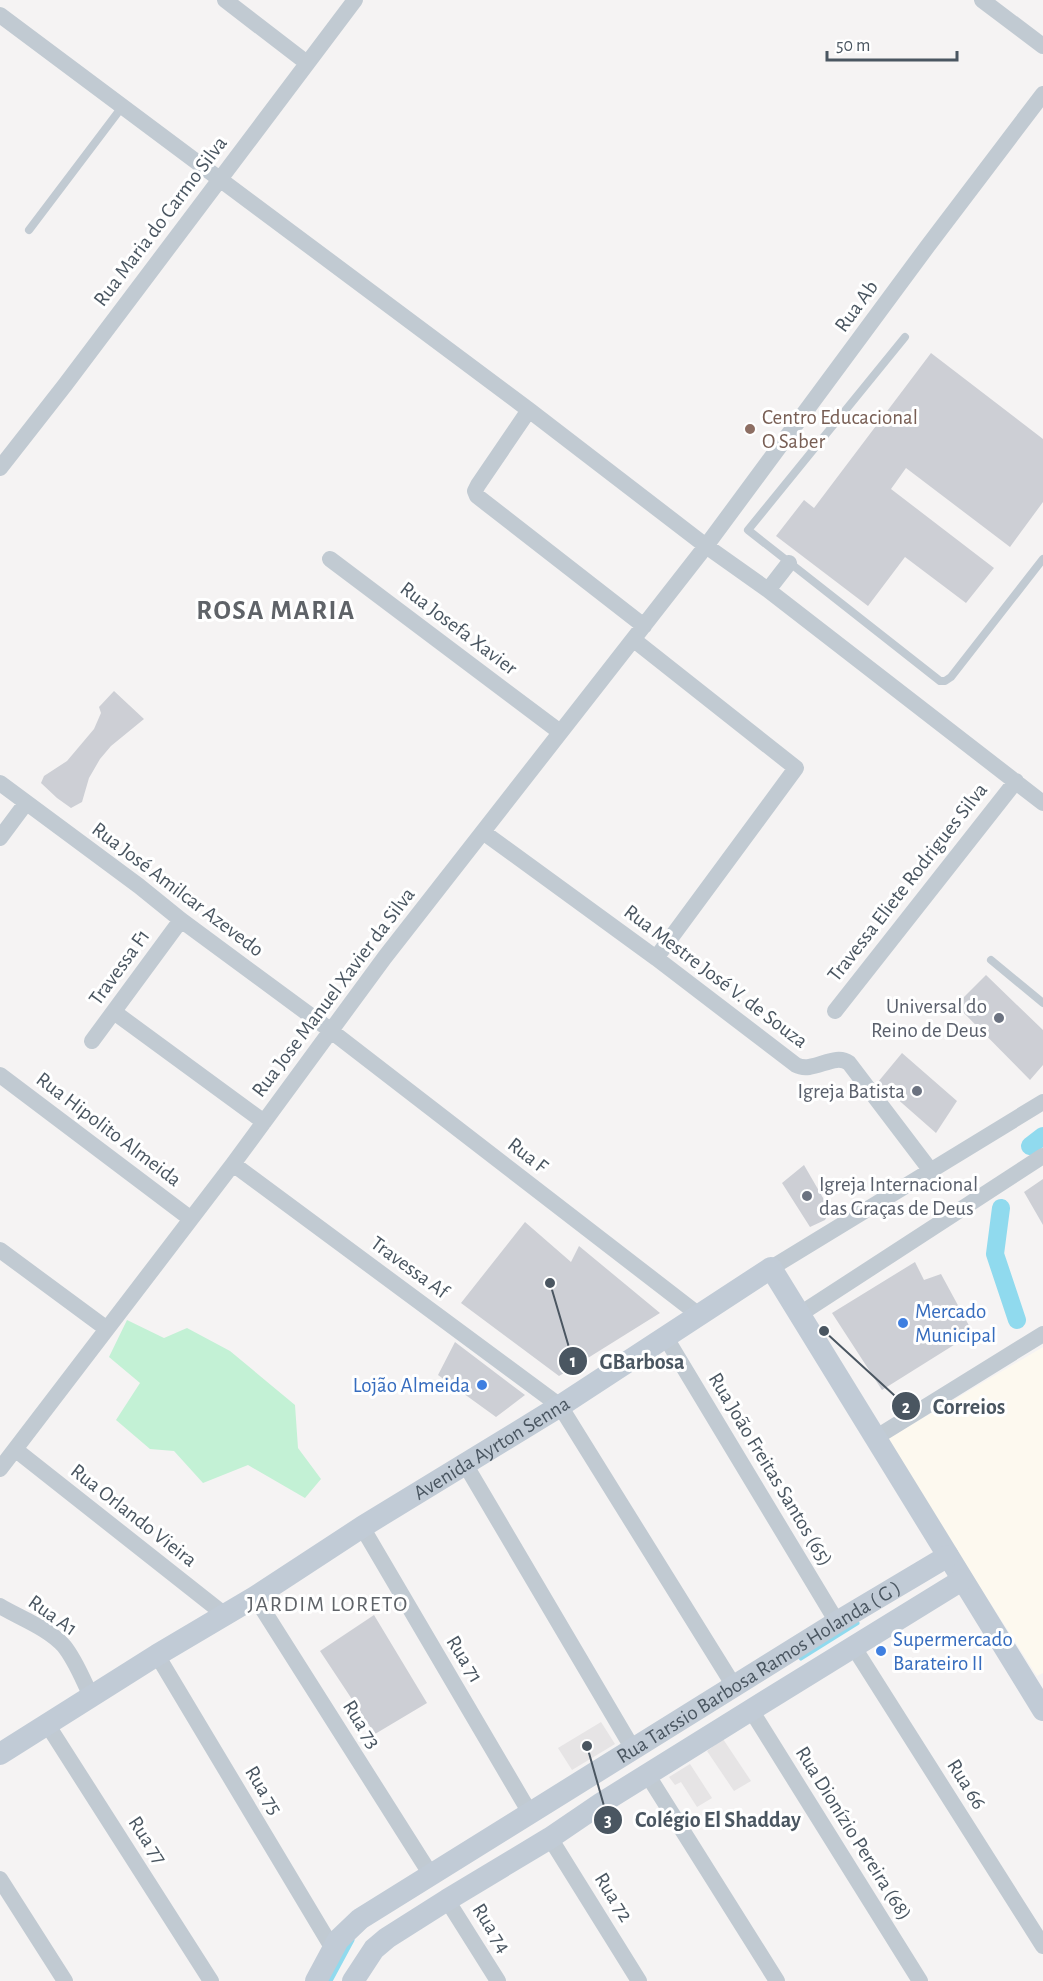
<svg xmlns="http://www.w3.org/2000/svg" width="1043" height="1981" font-family="'Alegreya Sans',sans-serif">
  <rect width="100%" height="100%" fill="#f5f3f3"/>
  <!-- commercial -->
  <path fill="#fdf9ef" d="M 1043,1347 L 1043,1673 L 1037,1676 L 886,1440 Z"/>
  <!-- education -->
  <path fill="#e6e4e5" d="M 601,1722 L 615,1744 L 572,1770 L 558,1748 Z
    M 723,1739 L 751,1781 L 734,1791 L 707,1751 Z
    M 690,1764 L 712,1798 L 697,1807 L 681,1782 L 675,1785 L 669,1777 Z"/>
  <!-- green -->
  <path fill="#c3f1d5" d="M 127,1320 L 164,1338 L 187,1328 L 230,1351 L 295,1405 L 298,1448 L 321,1479 L 305,1498 L 248,1465 L 203,1483 L 174,1451 L 150,1449 L 116,1420 L 140,1383 L 109,1357 Z"/>
  <g fill="none" stroke-linecap="round" stroke-linejoin="round">
    <!-- stream -->
    <path stroke="#90daee" stroke-width="5" d="M 801,1658 L 857,1623
      M 330,1981 L 352,1940"/>
    <!-- canal -->
    <path stroke="#90daee" stroke-width="18" d="M 1030,1146 L 1043,1136
      M 1001,1208 L 995,1254 L 1017,1320"/>
  </g>
  <!-- building -->
  <path fill="#cdcfd5" d="M 931,353 L 1043,439 L 1043,502 L 1010,547 L 906,468 L 891,489 L 994,568 L 966,603 L 905,557 L 868,606 L 776,536 L 804,500 L 814,508 Z
    M 114,691 L 144,719 L 111,746 L 100,759 L 89,778 L 82,802 L 71,808 L 57,798 L 41,783 L 44,776 L 67,761 L 94,729 L 101,713 L 99,707 Z
    M 986,975 L 1043,1030 L 1043,1065 L 1030,1080 L 956,1005 Z
    M 902,1053 L 957,1101 L 936,1133 L 878,1082 Z
    M 804,1165 L 830,1210 L 825,1220 L 810,1227 L 782,1183 Z
    M 1043,1179 L 1043,1225 L 1024,1192 Z
    M 525,1222 L 571,1262 L 579,1246 L 660,1313 L 559,1376 L 461,1303 Z
    M 915,1262 L 924,1280 L 941,1274 L 973,1333 L 882,1390 L 832,1313 Z
    M 455,1342 L 525,1395 L 496,1417 L 438,1375 Z
    M 374,1615 L 427,1703 L 375,1734 L 320,1651 Z"/>
  <g fill="none" stroke-linecap="round" stroke-linejoin="round">
    <!-- lane -->
    <path stroke="#c1cad2" stroke-width="8" d="M 29,230 L 122,107
      M 905,337 L 748,530 L 940,681 L 945,681 L 951,677 L 1043,559
      M 991,960 L 1043,1003"/>
    <!-- street -->
    <path stroke="#c1cad2" stroke-width="16" d="M 225,0 L 307,63
      M 982,0 L 1043,46
      M 0,15 L 529,410 L 706,546 L 768,590 L 1043,803
      M 529,410 L 478,485 L 475,491 L 477,496 L 644,626
      M 0,468 L 65,385 L 355,0
      M 330,559 L 560,732
      M 768,590 L 789,563
      M 634,640 L 796,768 L 656,958
      M 0,783 L 139,886 L 181,920 L 322,1024 L 699,1315
      M 483,832 L 656,958 L 796,1065 C 813,1074 834,1052 849,1063 L 931,1171
      M 0,838 L 26,803
      M 835,1011 L 1016,781
      M 114,1012 L 264,1122
      M 92,1041 L 181,920
      M 0,1075 L 191,1219
      M 233,1164 L 560,1406 L 734,1686
      M 0,1250 L 107,1329
      M 771,1268 L 1043,1102
      M 800,1314 L 1043,1156
      M 666,1338 L 837,1622
      M 875,1438 L 1043,1334
      M 16,1450 L 225,1615
      M 465,1464 L 633,1749
      M 0,1469 L 233,1164 L 385,957 L 706,546 L 927,247 L 1043,94
      M 362,1527 L 530,1813
      M 255,1597 L 431,1875
      M 0,1606 C 20,1618 48,1628 64,1646 C 76,1661 83,1680 91,1696
      M 853,1646 L 1043,1946
      M 157,1655 L 333,1949
      M 751,1710 L 920,1981
      M 47,1724 L 211,1981
      M 647,1774 L 777,1981
      M 550,1838 L 639,1981
      M 0,1879 L 65,1981
      M 447,1900 L 498,1981"/>
    <!-- secondary -->
    <g stroke="#c1cbd6" stroke-width="22">
      <path id="s1" d="M 0,1754 L 157,1655 L 255,1597 L 362,1527 L 560,1406 L 771,1268 L 1043,1710"/>
      <path id="s2" d="M 316,1981 L 338,1940 L 360,1919 L 837,1622 L 948,1556"/>
      <path d="M 353,1981 L 374,1949 L 387,1938 L 447,1900 L 550,1838 L 600,1804 L 751,1710 L 962,1580"/>
    </g>
  </g>
  <!-- markers -->
  <circle fill="#8d6e63" stroke="#fff" stroke-width="2" cx="750" cy="429" r="6"/>
  <g fill="#6b7280" stroke="#fff" stroke-width="2">
    <circle cx="999" cy="1018" r="6"/>
    <circle cx="917" cy="1091" r="6"/>
    <circle cx="807" cy="1196" r="6"/>
  </g>
  <g fill="#3f7fe0" stroke="#fff" stroke-width="2">
    <circle cx="903" cy="1323" r="6"/>
    <circle cx="482" cy="1385" r="6"/>
    <circle cx="881" cy="1651" r="6"/>
  </g>
  <g text-anchor="middle" stroke-width="6" stroke-linejoin="round" paint-order="stroke">
    <!-- street labels -->
    <g font-size="21" fill="#4a5661" stroke="#fff">
      <text transform="translate(160 221) rotate(-53)" y="7">Rua Maria do Carmo Silva</text>
      <text transform="translate(856 306) rotate(-54)" y="7">Rua Ab</text>
      <text transform="translate(459 628) rotate(37)" y="7">Rua Josefa Xavier</text>
      <text transform="translate(907 882) rotate(-52)" y="7">Travessa Eliete Rodrigues Silva</text>
      <text transform="translate(178 889) rotate(37)" y="7">Rua José Amilcar Azevedo</text>
      <text transform="translate(119 967) rotate(-54)" y="7">Travessa F1</text>
      <text transform="translate(716 976) rotate(37)" y="7">Rua Mestre José V. de Souza</text>
      <text transform="translate(333 992) rotate(-53)" y="7">Rua Jose Manuel Xavier da Silva</text>
      <text transform="translate(109 1129) rotate(37)" y="7">Rua Hipolito Almeida</text>
      <text transform="translate(528 1155) rotate(38)" y="7">Rua F</text>
      <text transform="translate(410 1267) rotate(36)" y="7">Travessa Af</text>
      <text dy="7" stroke="none"><textPath href="#s1" startOffset="579">Avenida Ayrton Senna</textPath></text>
      <text transform="translate(771 1469) rotate(59)" y="7">Rua João Freitas Santos (65)</text>
      <text transform="translate(134 1515) rotate(38)" y="7">Rua Orlando Vieira</text>
      <text transform="translate(53 1615) rotate(35)" y="7">Rua A1</text>
      <text transform="translate(465 1659) rotate(59)" y="7">Rua 71</text>
      <text dy="7" stroke="none"><textPath href="#s2" startOffset="546">Rua Tarssio Barbosa Ramos Holanda ( G )</textPath></text>
      <text transform="translate(362 1724) rotate(58)" y="7">Rua 73</text>
      <text transform="translate(967 1784) rotate(58)" y="7">Rua 66</text>
      <text transform="translate(264 1790) rotate(59)" y="7">Rua 75</text>
      <text transform="translate(854 1833) rotate(58)" y="7">Rua Dionízio Pereira (68)</text>
      <text transform="translate(148 1840) rotate(57)" y="7">Rua 77</text>
      <text transform="translate(614 1897) rotate(58)" y="7">Rua 72</text>
      <text transform="translate(492 1928) rotate(58)" y="7">Rua 74</text>
    </g>
    <!-- education labels -->
    <g font-size="21" fill="#785e54" stroke="#fff" text-anchor="start">
      <text x="762" y="424">Centro Educacional<tspan x="762" dy="24">O Saber</tspan></text>
    </g>
    <!-- worship labels -->
    <g font-size="21" fill="#5b616d" stroke="#fff" text-anchor="end">
      <text x="987" y="1013">Universal do<tspan x="987" dy="24">Reino de Deus</tspan></text>
      <text x="905" y="1098">Igreja Batista</text>
      <text x="819" y="1191" text-anchor="start">Igreja Internacional<tspan x="819" dy="24">das Graças de Deus</tspan></text>
    </g>
    <!-- shop labels -->
    <g font-size="21" fill="#366cbe" stroke="#fff" text-anchor="start">
      <text x="915" y="1318">Mercado<tspan x="915" dy="24">Municipal</tspan></text>
      <text x="470" y="1392" text-anchor="end">Lojão Almeida</text>
      <text x="893" y="1646">Supermercado<tspan x="893" dy="24">Barateiro II</tspan></text>
    </g>
    <!-- neighbourhood labels -->
    <g font-size="22" letter-spacing="1.5" fill="#5f6368" stroke="#fff">
      <text x="328" y="1611">JARDIM LORETO</text>
    </g>
    <!-- district labels -->
    <g font-size="27" font-weight="bold" letter-spacing="1.5" fill="#5f6368" stroke="#fff">
      <text x="276" y="619">ROSA MARIA</text>
    </g>
  </g>
  <!-- callouts -->
  <path fill="none" stroke="#4a5661" stroke-width="2" d="M550 1283L573 1361M824 1331L906 1406M587 1746L608 1820"/>
  <g fill="#4a5661" stroke="#fff" stroke-width="2">
    <circle cx="550" cy="1283" r="6"/>
    <circle cx="824" cy="1331" r="6"/>
    <circle cx="587" cy="1746" r="6"/>
    <circle cx="573" cy="1361" r="15"/>
    <circle cx="906" cy="1406" r="15"/>
    <circle cx="608" cy="1820" r="15"/>
  </g>
  <g font-size="18" text-anchor="middle" font-weight="bold" fill="#fff">
    <text x="573" y="1367">1</text>
    <text x="906" y="1413">2</text>
    <text x="608" y="1826">3</text>
  </g>
  <g font-size="22" text-anchor="middle" font-weight="bold" fill="#4a5661" stroke="#fff" stroke-width="6" stroke-linejoin="round" paint-order="stroke">
    <text x="642" y="1369">GBarbosa</text>
    <text x="969" y="1414">Correios</text>
    <text x="718" y="1827">Colégio El Shadday</text>
  </g>
  <!-- scale -->
  <path d="M827 51v9h130v-9" fill="none" stroke="#4a5661" stroke-width="3"/>
  <text x="836" y="51" font-size="18" fill="#4a5661" stroke="#ffffff" stroke-width="4.5" paint-order="stroke">50 m</text>
</svg>
